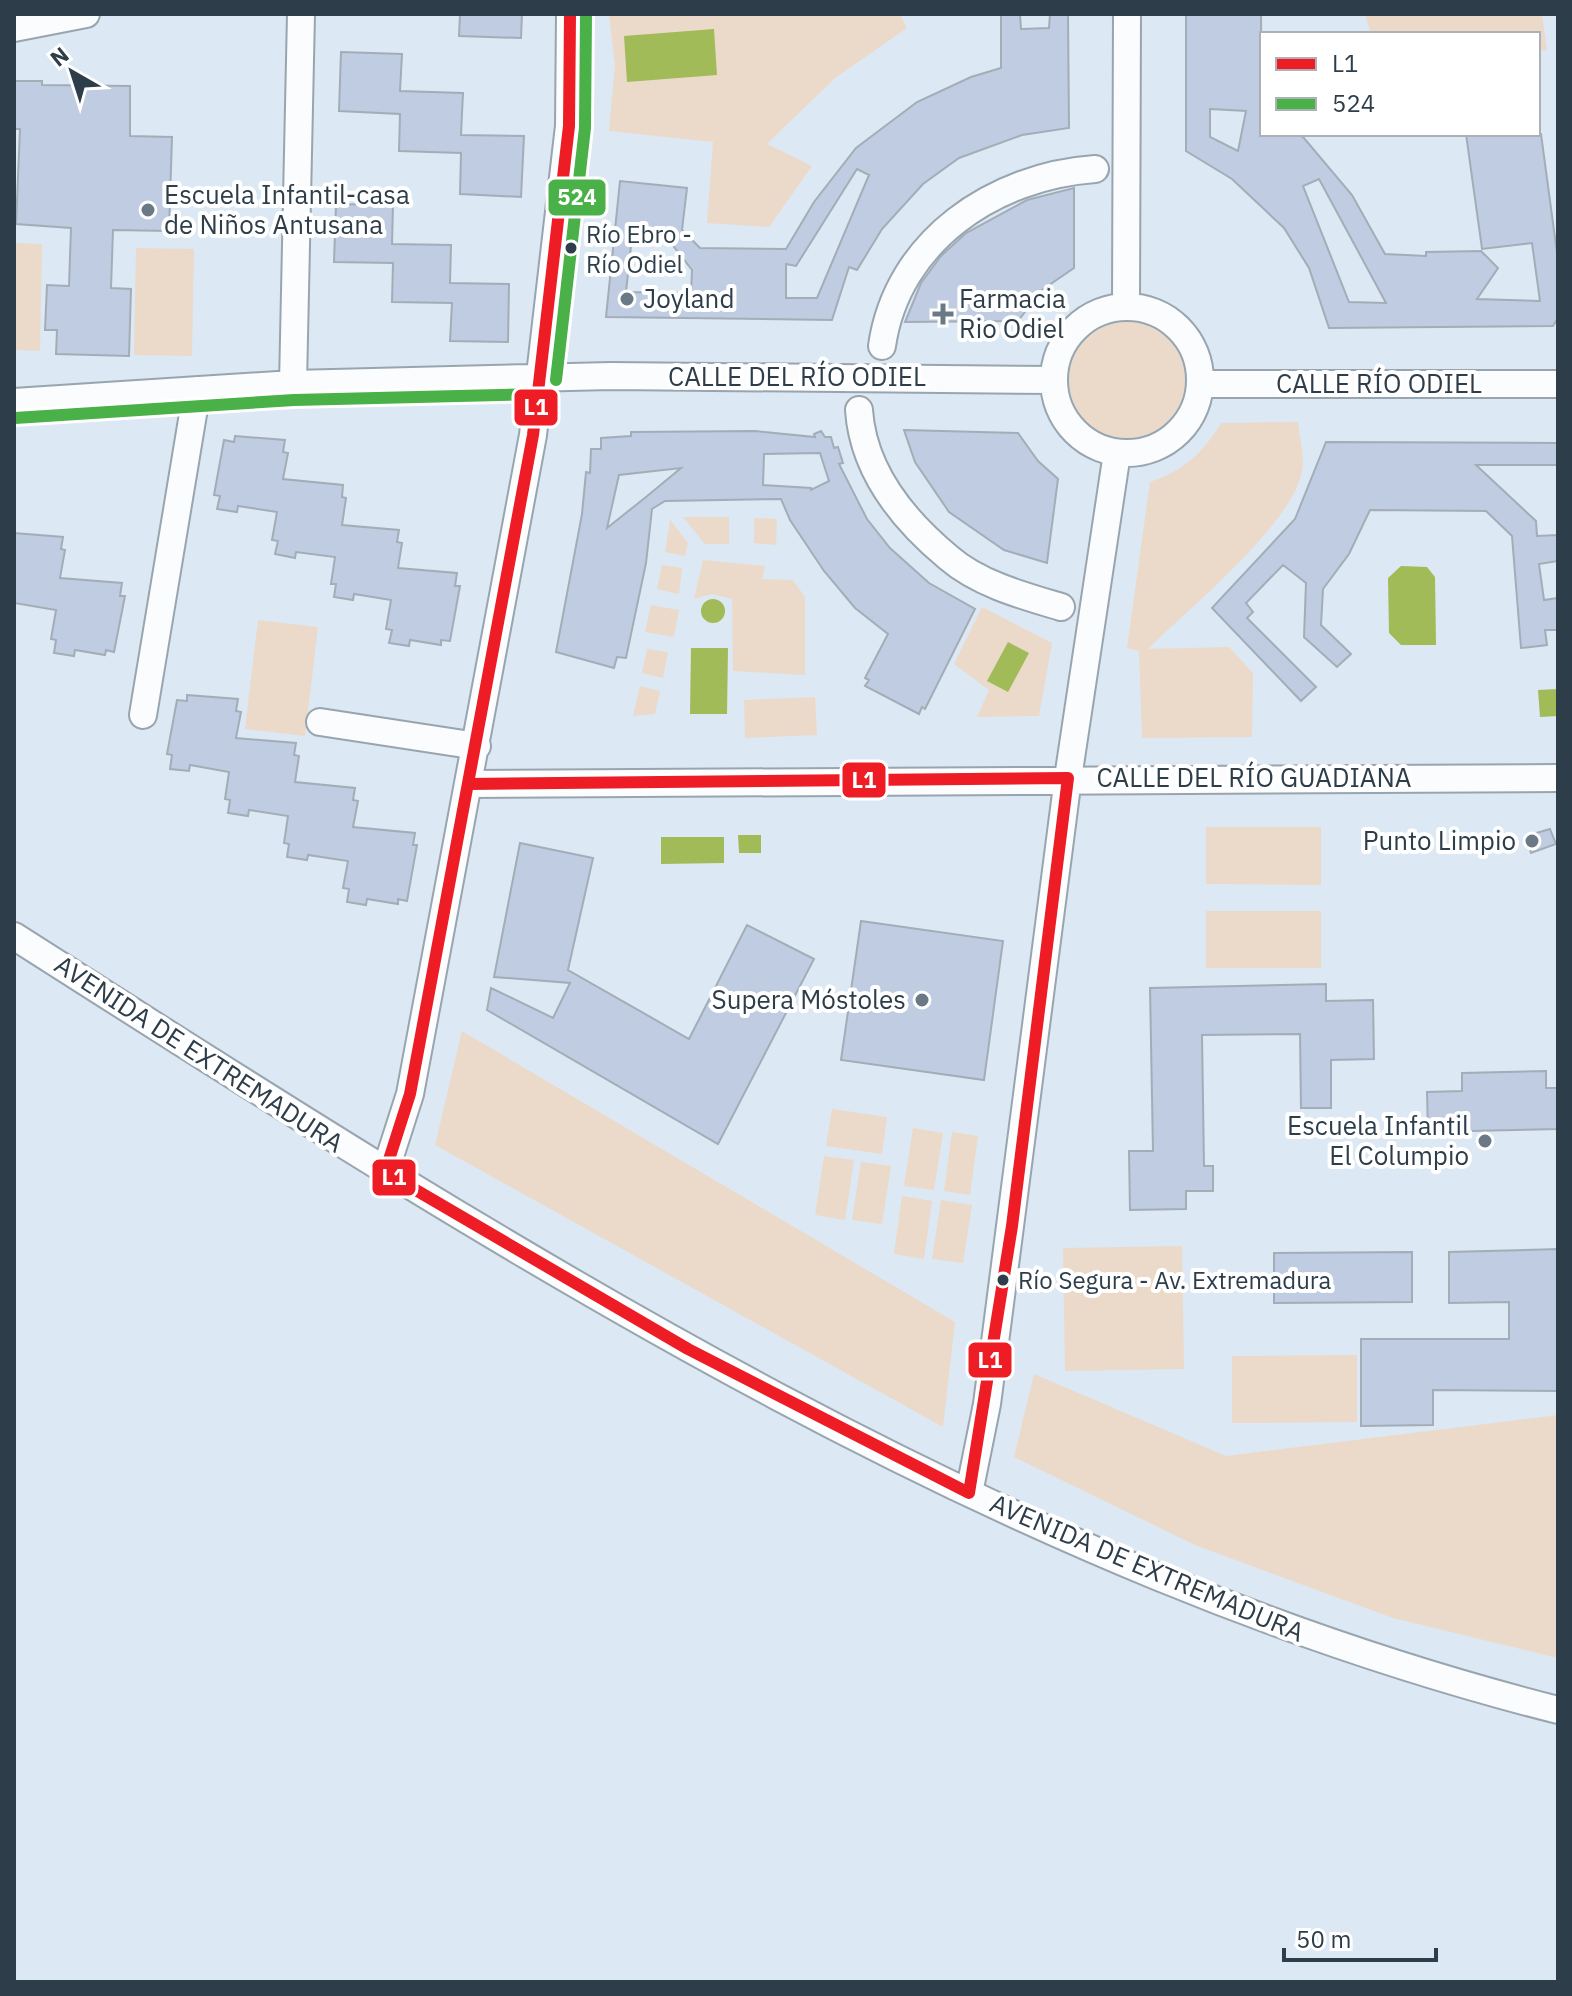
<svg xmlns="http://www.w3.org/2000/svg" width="1572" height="1996" font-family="'IBM Plex Sans',sans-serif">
  <rect width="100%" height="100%" fill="#dce8f3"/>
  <!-- green -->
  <path fill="#ebdaca" d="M 900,14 L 907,28 L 835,78 L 767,144 L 812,166 L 769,227 L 707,223 L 713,142 L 609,131 L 615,65 L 609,15 Z
    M 1365,14 L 1542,14 L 1547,50 L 1538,51 L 1538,34 L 1371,34 Z
    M 14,243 L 42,244 L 40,351 L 14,350 Z
    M 136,248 L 194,249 L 192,356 L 134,355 Z
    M1069 380a58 58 0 1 1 116 0a58 58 0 1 1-116 0Z
    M 1298,422 C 1299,436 1305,457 1302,471 C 1292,525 1188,609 1148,649 L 1229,647 L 1253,673 L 1252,737 L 1142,738 L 1139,651 L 1127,648 L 1150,482 C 1183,471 1203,453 1221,423 Z
    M 683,517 L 729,517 L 729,544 L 705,544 Z
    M 754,518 L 777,519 L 776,545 L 754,543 Z
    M 670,520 L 688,543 L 685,556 L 665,552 Z
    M 703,560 L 765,566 L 762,579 L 793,580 L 805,597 L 805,675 L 733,671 L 732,599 L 712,594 L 694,599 Z
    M 662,565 L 682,568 L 679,594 L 657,589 Z
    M 651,605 L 679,610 L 674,637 L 645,632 Z
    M 982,607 L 1052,643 L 1039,716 L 977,717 L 989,690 L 954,664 Z
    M 258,620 L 318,627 L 305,736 L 245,729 Z
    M 647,649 L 668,652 L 663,678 L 642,673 Z
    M 640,686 L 660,691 L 655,714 L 633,716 Z
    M 815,697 L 817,735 L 745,738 L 744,700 Z
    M 1206,827 L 1321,827 L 1321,885 L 1206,884 Z
    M 1206,911 L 1321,911 L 1321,968 L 1206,968 Z
    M 462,1031 L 955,1322 L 943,1427 L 435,1145 Z
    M 832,1109 L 887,1117 L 882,1154 L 826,1146 Z
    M 913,1128 L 943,1133 L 934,1190 L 904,1186 Z
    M 952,1132 L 978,1136 L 970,1195 L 944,1191 Z
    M 824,1156 L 854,1160 L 845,1220 L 815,1215 Z
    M 861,1162 L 891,1166 L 882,1224 L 852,1220 Z
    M 902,1196 L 932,1201 L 924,1259 L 894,1254 Z
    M 941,1200 L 972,1205 L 963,1263 L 932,1259 Z
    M 1182,1246 L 1184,1369 L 1065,1371 L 1063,1248 Z
    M 1357,1355 L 1357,1422 L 1232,1423 L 1232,1356 Z
    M 1034,1374 L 1226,1456 L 1558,1415 L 1558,1658 L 1393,1618 L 1195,1545 L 1014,1457 Z"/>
  <!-- water -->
  <path fill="#a0bb58" d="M 714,29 L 717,75 L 627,82 L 624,36 Z
    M 1401,566 L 1427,567 L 1435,577 L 1436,645 L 1401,645 L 1389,633 L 1388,578 Z
    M701 611a12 12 0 1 1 24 0a12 12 0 1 1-24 0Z
    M 1008,642 L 1029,653 L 1008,692 L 987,681 Z
    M 691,648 L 728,648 L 727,714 L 690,714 Z
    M 1558,689 L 1558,716 L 1540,717 L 1538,690 Z
    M 738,835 L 761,835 L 761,853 L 739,853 Z
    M 661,837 L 724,837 L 724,863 L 661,864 Z"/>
  <!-- building -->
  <path fill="#bfcce1" stroke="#a3adb8" stroke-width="2" fill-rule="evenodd" d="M 460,14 L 522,14 L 521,38 L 459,36 Z
    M 1001,14 L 1020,14 L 1021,29 L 1049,28 L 1050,14 L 1068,14 L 1069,128 L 1022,135 L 959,158 L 923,184 L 882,229 L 857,270 L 849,267 L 832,320 L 606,317 L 620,181 L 687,188 L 682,230 L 700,248 L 786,249 L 814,202 L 856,148 L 917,102 L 971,77 L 1001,68 ZM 857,169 L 869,175 L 817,298 L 786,298 L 786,264 L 796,266 ZM 633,228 L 660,229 L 692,270 L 691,293 L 626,292 Z
    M 1186,14 L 1261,14 L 1262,134 L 1297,134 L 1304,138 L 1352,195 L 1385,254 L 1426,256 L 1426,252 L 1481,251 L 1498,268 L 1477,299 L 1540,301 L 1532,243 L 1482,249 L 1466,134 L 1541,134 L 1558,260 L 1558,318 L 1553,326 L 1329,328 L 1309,268 L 1284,228 L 1232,179 L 1186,151 ZM 1210,109 L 1246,111 L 1238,151 L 1210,137 ZM 1319,179 L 1386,303 L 1349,302 L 1303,186 Z
    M 341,52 L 402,54 L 400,91 L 463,93 L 461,135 L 524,136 L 521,197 L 460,194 L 461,153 L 399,151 L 400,114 L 339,111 Z
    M 14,81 L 42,81 L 42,85 L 130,86 L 130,136 L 172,137 L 169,231 L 113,230 L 111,288 L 131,289 L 129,356 L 56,354 L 57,330 L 45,330 L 47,285 L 69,286 L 71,228 L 16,224 L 20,129 L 14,129 Z
    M 1074,188 L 1074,268 L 1042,290 L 1018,321 L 905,322 L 921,283 L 941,256 L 966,233 L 1027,200 Z
    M 336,204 L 393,205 L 392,244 L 451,245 L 450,283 L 509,284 L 508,342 L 450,341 L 452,303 L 392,302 L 393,263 L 334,262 Z
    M 904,430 L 1018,433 L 1038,461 L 1058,479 L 1047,563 L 1004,550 L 949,512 L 915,462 Z
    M 755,431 L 815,437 L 814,434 L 821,431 L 825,437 L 831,437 L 834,448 L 838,447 L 843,463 L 839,464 L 867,519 L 890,548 L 929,583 L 975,609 L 925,709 L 922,707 L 919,714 L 865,686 L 869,680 L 865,678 L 888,634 L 855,608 L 824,571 L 790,520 L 781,499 L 665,501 L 652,509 L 646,563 L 626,658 L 617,657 L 614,668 L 556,652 L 582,514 L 586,472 L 590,473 L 591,449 L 601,449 L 601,438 L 631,436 L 631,432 ZM 820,453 L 829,481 L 811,490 L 811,488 L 763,485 L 764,454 ZM 681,468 L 646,497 L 607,528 L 619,475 Z
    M 235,436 L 285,440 L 283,452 L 288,453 L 283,479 L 343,485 L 342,497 L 346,498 L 342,525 L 399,530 L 397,542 L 402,543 L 398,568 L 457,573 L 455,586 L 460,586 L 450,641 L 441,640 L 441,645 L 410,640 L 409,646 L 389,643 L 392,630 L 386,629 L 391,600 L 354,594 L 353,600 L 334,597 L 336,584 L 331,584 L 335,557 L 296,552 L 295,558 L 275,554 L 278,541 L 272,540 L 277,512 L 238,506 L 237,512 L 217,509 L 220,496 L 214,495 L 224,440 L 234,442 Z
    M 1326,442 L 1558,443 L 1558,465 L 1476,465 L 1536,521 L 1537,536 L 1558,535 L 1558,561 L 1539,564 L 1544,600 L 1558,598 L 1558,630 L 1545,630 L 1547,645 L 1521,648 L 1512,536 L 1486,511 L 1370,510 L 1349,554 L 1323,589 L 1321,625 L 1351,654 L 1337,667 L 1304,637 L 1306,583 L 1283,565 L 1246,603 L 1253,612 L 1247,618 L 1316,687 L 1301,701 L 1212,608 L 1295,519 Z
    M 14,533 L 63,537 L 61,549 L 65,550 L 60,578 L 122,583 L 120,596 L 125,596 L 114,652 L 106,650 L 105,655 L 75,650 L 74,656 L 54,653 L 56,640 L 51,639 L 56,610 L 14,603 Z
    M 187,695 L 238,699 L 236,711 L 241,712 L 236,738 L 296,743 L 294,755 L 299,756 L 295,782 L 355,788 L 353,800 L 358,801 L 353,827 L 415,833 L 413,845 L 417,845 L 407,901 L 398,899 L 398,904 L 367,899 L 366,905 L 347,902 L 349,889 L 343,888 L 348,861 L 308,855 L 307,860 L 287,857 L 289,844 L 284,843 L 288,816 L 249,810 L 248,816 L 228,813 L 230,800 L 225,799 L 229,772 L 190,765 L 189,771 L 170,769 L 172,755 L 167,754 L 177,700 L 187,701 Z
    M 1550,829 L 1556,844 L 1531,853 L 1526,836 Z
    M 520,843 L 593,858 L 568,970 L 689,1039 L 747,925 L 814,959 L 718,1144 L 487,1010 L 491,988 L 553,1018 L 570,983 L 494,977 Z
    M 861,921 L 1003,941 L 984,1080 L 841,1060 Z
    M 1326,984 L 1326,1001 L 1373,1000 L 1374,1059 L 1331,1060 L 1331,1108 L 1301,1108 L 1300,1034 L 1202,1035 L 1204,1166 L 1213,1166 L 1213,1191 L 1186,1191 L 1186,1209 L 1130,1210 L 1129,1151 L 1153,1151 L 1150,988 Z
    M 1546,1071 L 1546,1088 L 1558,1088 L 1558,1129 L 1428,1132 L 1427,1092 L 1462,1091 L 1462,1073 Z
    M 1558,1249 L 1558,1391 L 1433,1390 L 1433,1425 L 1361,1426 L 1361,1339 L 1509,1339 L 1509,1302 L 1449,1303 L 1449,1252 Z
    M 1412,1252 L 1412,1302 L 1274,1303 L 1274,1253 Z"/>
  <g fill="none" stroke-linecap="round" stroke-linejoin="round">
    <defs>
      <path id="minor" d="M 14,28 L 86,14
        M 1126,306 L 1127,14
        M1054 380a73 73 0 1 1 146 0a73 73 0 1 1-146 0Z
        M 882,346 C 897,241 994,176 1095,169
        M 293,384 L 301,14
        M 1201,384 L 1558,384
        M 14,402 L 293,384 L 611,376 L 1053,380
        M 859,410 C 863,470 903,520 949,558 C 979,584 1024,596 1061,607
        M 143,715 L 197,390
        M 320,722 L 477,746
        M 469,784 L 1558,778
        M 14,936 C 497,1244 996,1568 1558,1710
        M 385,1172 L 410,1094 L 533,435 L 569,126 L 570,14
        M 969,1493 L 987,1404 L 1068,778 L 1117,453"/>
    </defs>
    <!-- minor casing -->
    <use href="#minor" stroke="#98a5af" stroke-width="30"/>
    <!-- minor -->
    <use href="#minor" stroke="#fafcfd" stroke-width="26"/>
    <defs>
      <path id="bus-1" d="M 469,784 L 1068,778 L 1012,1226 L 969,1493 L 688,1349 L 385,1172 L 410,1094 L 533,435 L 569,126 L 570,14"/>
      <path id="bus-2" d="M 556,380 L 585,128 L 586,14
        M 15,418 L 294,400 L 540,394"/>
    </defs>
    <!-- bus-1 casing -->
    <use href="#bus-1" stroke="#fff" stroke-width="18"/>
    <!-- bus-2 casing -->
    <use href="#bus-2" stroke="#fff" stroke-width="18"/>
    <!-- bus-1 -->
    <use href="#bus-1" stroke="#ee1c25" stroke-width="12"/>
    <!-- bus-2 -->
    <use href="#bus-2" stroke="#49b147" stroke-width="12"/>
  </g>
  <!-- markers -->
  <g fill="#6a7985" stroke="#fff" stroke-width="3">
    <circle cx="148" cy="210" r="8"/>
    <circle cx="627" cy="299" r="8"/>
    <path d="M939 302h8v8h8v8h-8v8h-8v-8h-8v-8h8z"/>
    <circle cx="1532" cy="841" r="8"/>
    <circle cx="922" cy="1000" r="8"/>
    <circle cx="1485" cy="1141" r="8"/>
  </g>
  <g fill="#2d3d4a" stroke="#fff" stroke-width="3">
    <circle cx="571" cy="248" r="7"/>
    <circle cx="1003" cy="1280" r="7"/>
  </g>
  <g text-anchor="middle" stroke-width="8" stroke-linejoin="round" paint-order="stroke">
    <!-- bus labels -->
    <g font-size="24" fill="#2d3d4a" stroke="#fff" text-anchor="start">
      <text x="586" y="243">Río Ebro -<tspan x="586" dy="30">Río Odiel</tspan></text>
      <text x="1018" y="1289">Río Segura - Av. Extremadura</text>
    </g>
    <!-- poi labels -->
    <g font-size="26" fill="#2d3d4a" stroke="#fff" text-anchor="start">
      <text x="164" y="204">Escuela Infantil-casa<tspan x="164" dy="30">de Niños Antusana</tspan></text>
      <text x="643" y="308">Joyland</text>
      <text x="959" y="308">Farmacia<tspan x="959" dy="30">Rio Odiel</tspan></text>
      <text x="1516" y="850" text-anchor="end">Punto Limpio</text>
      <text x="906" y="1009" text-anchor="end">Supera Móstoles</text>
      <text x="1469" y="1135" text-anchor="end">Escuela Infantil<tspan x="1469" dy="30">El Columpio</tspan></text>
    </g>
    <!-- street labels -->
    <g font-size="26" fill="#2d3d4a" stroke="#fff">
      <text x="797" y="386">CALLE DEL RÍO ODIEL</text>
      <text x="1379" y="393">CALLE RÍO ODIEL</text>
      <text x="1254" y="787">CALLE DEL RÍO GUADIANA</text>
      <text transform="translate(199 1054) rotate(33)" y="9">AVENIDA DE EXTREMADURA</text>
      <text transform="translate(1147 1568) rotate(23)" y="9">AVENIDA DE EXTREMADURA</text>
    </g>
  </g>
  <g stroke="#fff" stroke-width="3">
    <rect x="547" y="178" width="60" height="39" rx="8" fill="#49b147"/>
    <rect x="513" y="388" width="46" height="39" rx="8" fill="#ee1c25"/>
    <rect x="841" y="761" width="46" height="38" rx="8" fill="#ee1c25"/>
    <rect x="371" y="1158" width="46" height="39" rx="8" fill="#ee1c25"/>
    <rect x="967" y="1341" width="46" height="38" rx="8" fill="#ee1c25"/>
  </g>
  <g font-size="22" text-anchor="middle" font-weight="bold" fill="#fff">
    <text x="577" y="205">524</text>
    <text x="536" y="415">L1</text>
    <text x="864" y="788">L1</text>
    <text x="394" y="1185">L1</text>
    <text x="990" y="1368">L1</text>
  </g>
  <!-- border -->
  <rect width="1572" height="1996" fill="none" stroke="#2d3d4a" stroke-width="32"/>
  <!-- legend -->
  <rect x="1260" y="32" width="280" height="104" fill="#ffffff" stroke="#abb1b7" stroke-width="2"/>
  <rect x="1276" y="58" width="40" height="12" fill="#ee1c25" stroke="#abb1b7" stroke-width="2"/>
  <text x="1332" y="72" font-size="24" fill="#2d3d4a">L1</text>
  <rect x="1276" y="98" width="40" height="12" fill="#49b147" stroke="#abb1b7" stroke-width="2"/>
  <text x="1332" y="112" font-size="24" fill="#2d3d4a">524</text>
  <!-- north arrow -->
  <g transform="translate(72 72) rotate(321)" stroke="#ffffff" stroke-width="6" paint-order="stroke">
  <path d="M0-6L14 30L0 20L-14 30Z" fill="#2d3d4a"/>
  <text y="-12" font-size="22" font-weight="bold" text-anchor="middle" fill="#2d3d4a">N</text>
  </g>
  <!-- scale -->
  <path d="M1284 1948v12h152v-12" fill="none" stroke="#2d3d4a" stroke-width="4"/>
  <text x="1296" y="1948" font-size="24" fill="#2d3d4a" stroke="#ffffff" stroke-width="6" paint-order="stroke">50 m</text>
</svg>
